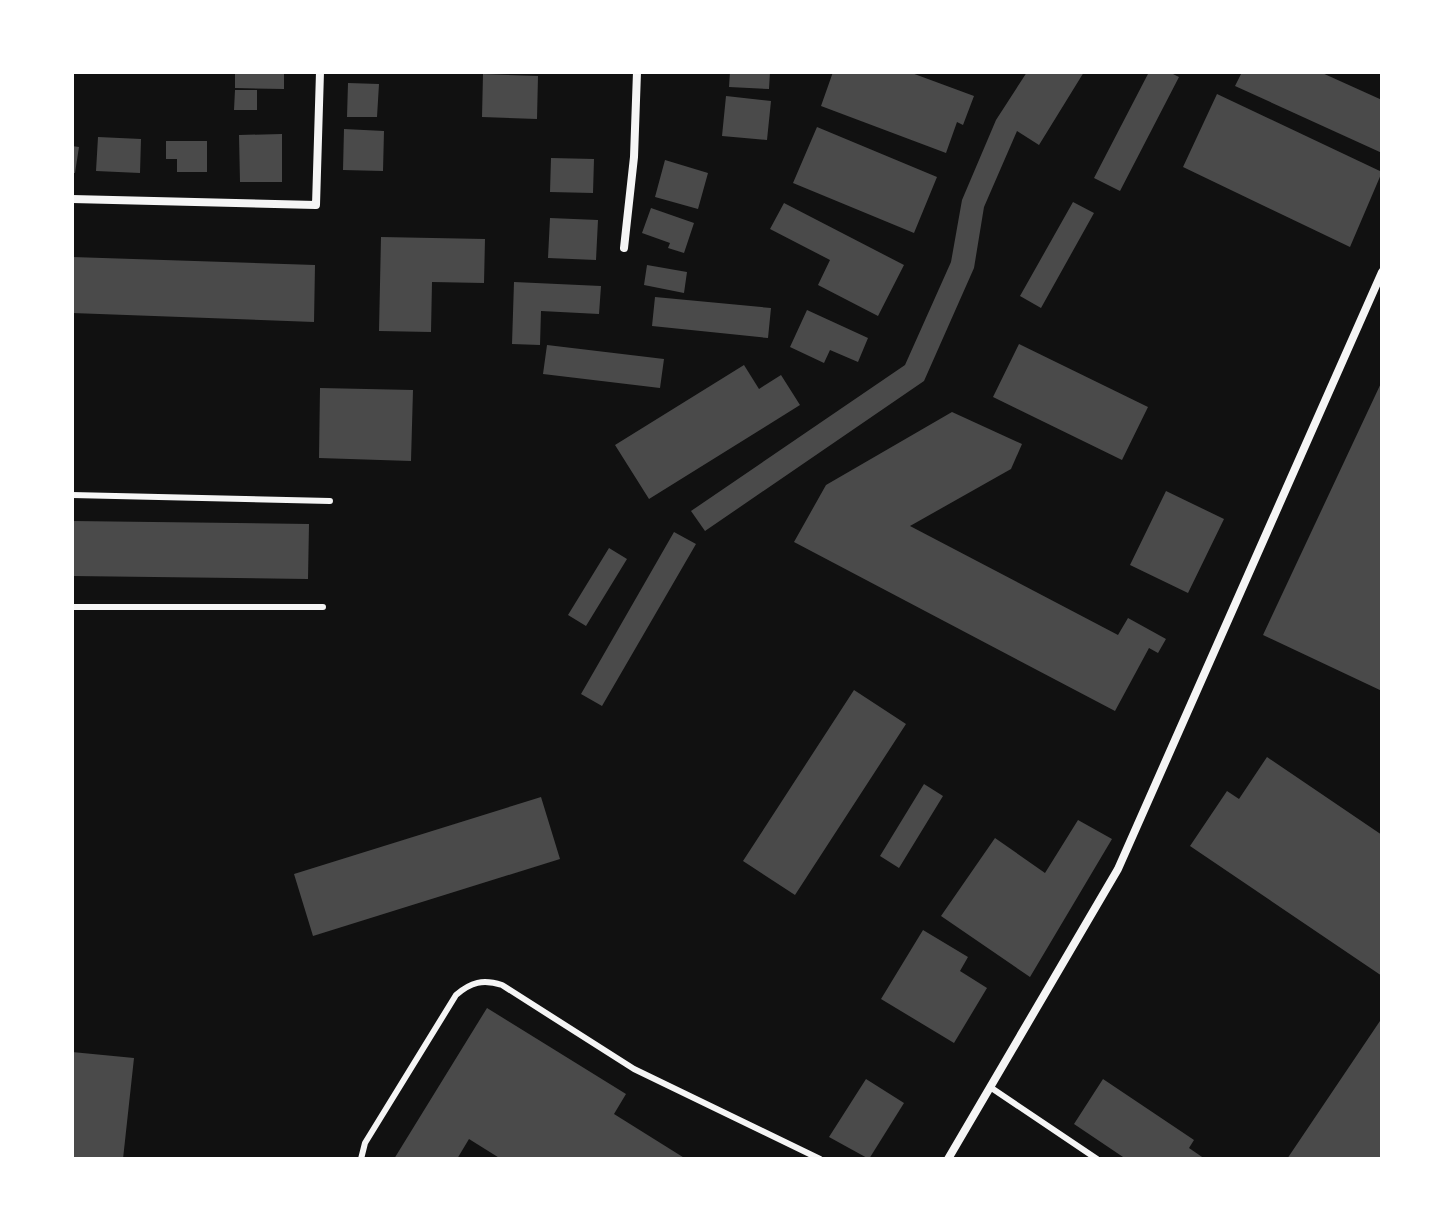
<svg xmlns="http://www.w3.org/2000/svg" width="1454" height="1231" font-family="Mulish,sans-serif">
  <rect width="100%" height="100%" fill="#111"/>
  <!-- building -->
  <path fill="#4a4a4a" d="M 235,72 L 284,72 L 284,89 L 235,88 Z
    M 730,72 L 770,72 L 769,89 L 729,87 Z
    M 833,72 L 909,72 L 974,96 L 963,125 L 957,122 L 946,153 L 821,106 Z
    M 1027,72 L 1084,72 L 1039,145 L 1017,131 L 984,207 L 974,268 L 924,381 L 705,531 L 691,511 L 905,365 L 951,262 L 962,200 L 996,120 Z
    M 1149,72 L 1169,72 L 1179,77 L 1120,191 L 1094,178 Z
    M 1242,72 L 1320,72 L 1382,100 L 1382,153 L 1235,86 Z
    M 483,74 L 538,76 L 537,119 L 482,117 Z
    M 348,83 L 379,84 L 377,117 L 347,117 Z
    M 235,90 L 257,90 L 257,110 L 234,110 Z
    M 1217,94 L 1382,172 L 1350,247 L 1183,167 Z
    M 726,96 L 771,101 L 767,140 L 722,136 Z
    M 817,127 L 937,177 L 914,233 L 793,183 Z
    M 344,129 L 384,131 L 383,171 L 343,170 Z
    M 282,134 L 282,182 L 240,182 L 239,135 Z
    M 98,137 L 141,139 L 140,173 L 96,171 Z
    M 166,141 L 207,141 L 207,172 L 177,172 L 177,159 L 166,159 Z
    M 72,146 L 79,147 L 75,173 L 72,173 Z
    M 551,158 L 594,159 L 593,193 L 550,192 Z
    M 665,160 L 708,173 L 698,209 L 655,197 Z
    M 1073,202 L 1094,213 L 1041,308 L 1020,296 Z
    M 784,203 L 904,265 L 878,316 L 818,285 L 830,260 L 770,229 Z
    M 651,208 L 694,223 L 684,253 L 668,248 L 670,243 L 642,233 Z
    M 550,218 L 598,220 L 596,260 L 548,258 Z
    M 381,237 L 485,239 L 484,283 L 432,282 L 431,332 L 379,331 Z
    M 72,257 L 315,265 L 314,322 L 72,313 Z
    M 647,265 L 687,272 L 684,293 L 644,285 Z
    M 514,282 L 601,286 L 599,314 L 541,311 L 540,345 L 512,344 Z
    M 655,297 L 771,308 L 768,338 L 652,326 Z
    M 807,310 L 868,338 L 858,362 L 830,350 L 824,363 L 790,347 Z
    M 1019,344 L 1148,407 L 1122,460 L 993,397 Z
    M 547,345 L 664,359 L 660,388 L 543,374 Z
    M 744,365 L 759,389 L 781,375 L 800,405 L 649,499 L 615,445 Z
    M 1382,381 L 1382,691 L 1263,635 Z
    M 320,388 L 413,390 L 411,461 L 319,458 Z
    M 952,412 L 1022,444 L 1011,469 L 910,526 L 1118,635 L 1128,618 L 1166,639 L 1158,653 L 1149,648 L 1115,711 L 794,542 L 826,485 Z
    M 1166,491 L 1224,519 L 1188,593 L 1130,565 Z
    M 72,521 L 309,524 L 308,579 L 72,576 Z
    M 674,532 L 696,544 L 602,706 L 581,694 Z
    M 609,548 L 627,559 L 586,626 L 568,615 Z
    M 854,690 L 906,724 L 795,895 L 743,861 Z
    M 1267,757 L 1382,835 L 1382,976 L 1190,846 L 1227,791 L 1239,799 Z
    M 924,784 L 943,796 L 899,868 L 880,856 Z
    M 541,797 L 560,859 L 313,936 L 294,874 Z
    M 1078,820 L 1112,839 L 1030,977 L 941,916 L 995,838 L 1045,873 Z
    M 923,930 L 968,957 L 960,971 L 987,988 L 954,1043 L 881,999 Z
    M 487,1008 L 626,1094 L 614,1114 L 686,1159 L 501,1159 L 469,1139 L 457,1159 L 394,1159 Z
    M 1382,1018 L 1382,1159 L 1287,1159 Z
    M 72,1052 L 134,1058 L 123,1159 L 72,1159 Z
    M 866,1079 L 904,1103 L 869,1159 L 829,1137 Z
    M 1103,1079 L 1194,1140 L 1189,1148 L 1205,1159 L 1126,1159 L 1074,1124 Z"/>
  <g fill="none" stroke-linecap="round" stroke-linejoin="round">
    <!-- service -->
    <path stroke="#f5f5f5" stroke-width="6" d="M 72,495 L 330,501
      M 72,607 L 323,607
      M 990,1087 L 1097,1159
      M 361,1159 L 365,1143 L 456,995 C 471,982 483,979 502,985 L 634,1069 L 820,1159"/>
    <!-- minor -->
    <path stroke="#f5f5f5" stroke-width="8" d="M 72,199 L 316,205 L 320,72
      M 624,248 L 634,157 L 637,72
      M 948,1159 L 1118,869 L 1382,272"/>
  </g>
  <!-- border -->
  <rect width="1454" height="1231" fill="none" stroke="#ffffff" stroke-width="148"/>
</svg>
